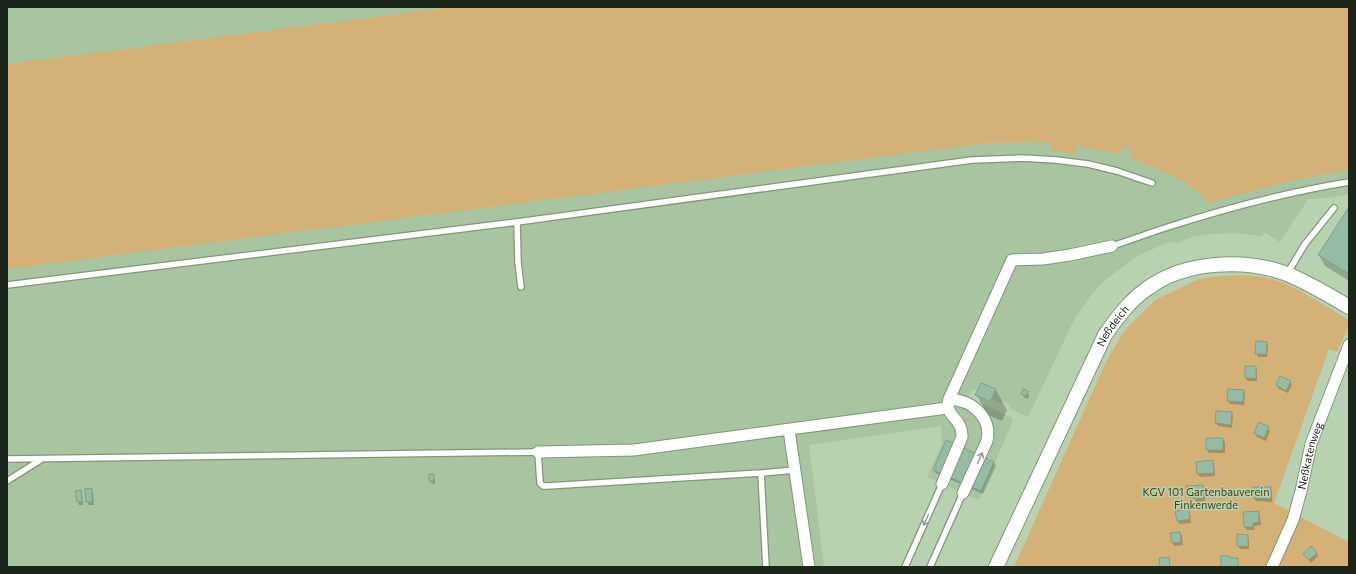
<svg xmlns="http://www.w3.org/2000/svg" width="1356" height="574" font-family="Commissioner,sans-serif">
  <rect width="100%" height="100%" fill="#b8d1b1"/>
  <!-- built -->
  <path fill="#a8c4a0" d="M 7,7 L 1349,7 L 1349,194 L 1327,198 L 1308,199 L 1280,242 L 1264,232 L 1262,236 L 1233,233 L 1210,234 L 1192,237 L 1177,243 L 1169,242 L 1144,253 L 1133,259 L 1104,281 L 1091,295 L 1074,320 L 1028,417 L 1009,408 L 1011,405 L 1002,401 L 1001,403 L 973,389 L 969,397 L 1012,418 L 1012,423 L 979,500 L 927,477 L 942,445 L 941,426 L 809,445 L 824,567 L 7,567 Z"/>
  <!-- green -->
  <path fill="#d4b177" d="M 453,7 L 1349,7 L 1349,170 C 1301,177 1256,190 1209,203 L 1184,181 L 1129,157 L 1133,149 L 1124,147 L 1118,154 L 1075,145 L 1076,154 L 1053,151 L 1049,142 L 988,143 L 7,269 L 7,64 Z
    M 1220,276 C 1231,276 1243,275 1254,276 C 1286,278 1321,304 1349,320 L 1349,325 L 1337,352 L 1329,349 L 1274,503 L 1349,542 L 1349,567 L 1014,567 L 1106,362 L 1120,338 L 1129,326 L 1155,300 L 1199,279 Z"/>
  <!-- shadow -->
  <path fill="#0003" d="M 1349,209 L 1349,281 L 1325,266 L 1319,255 Z
    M 1266,343 L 1268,346 L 1267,357 L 1258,357 L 1256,353 Z
    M 1255,367 L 1257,370 L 1257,381 L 1247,381 L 1246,377 Z
    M 1290,381 L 1292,385 L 1288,393 L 1279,389 L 1277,385 Z
    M 982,384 L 996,390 L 1007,410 L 1002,421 L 988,415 L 977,395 Z
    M 1243,391 L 1245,394 L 1244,405 L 1230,404 L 1228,401 Z
    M 1027,392 L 1029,395 L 1028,399 L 1024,397 L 1022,394 Z
    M 1232,413 L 1233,416 L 1232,428 L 1218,426 L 1216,423 Z
    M 1268,428 L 1270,431 L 1266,441 L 1257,437 L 1255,433 Z
    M 1223,439 L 1225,442 L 1225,453 L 1209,453 L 1207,450 Z
    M 947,442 L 994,463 L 996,466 L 983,494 L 936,473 L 934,470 Z
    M 1212,462 L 1214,465 L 1215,476 L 1200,477 L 1198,474 L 1197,463 Z
    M 433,475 L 435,479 L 435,484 L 432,484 L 430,480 Z
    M 1202,486 L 1204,489 L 1205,501 L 1196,502 L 1195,498 L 1190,499 L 1188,495 Z
    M 1254,488 L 1270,488 L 1272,492 L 1272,502 L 1256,501 L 1254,498 Z
    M 91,490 L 93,493 L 94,505 L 89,505 L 87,502 Z
    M 77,491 L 80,491 L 82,494 L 83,505 L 79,505 L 78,502 Z
    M 1188,511 L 1190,514 L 1191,523 L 1179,524 L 1178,521 Z
    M 1258,512 L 1260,516 L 1261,525 L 1254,526 L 1255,530 L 1247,530 L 1245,527 Z
    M 1180,533 L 1182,536 L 1183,545 L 1174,546 L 1173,543 Z
    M 1247,536 L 1249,539 L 1249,549 L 1240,549 L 1238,545 Z
    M 1316,553 L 1318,556 L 1311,563 L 1304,554 Z"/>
  <!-- building -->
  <path fill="#97bca6" stroke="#7ca08b" d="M 1349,207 L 1349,274 L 1318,255 Z
    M 1256,341 L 1267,342 L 1266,354 L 1255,354 Z
    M 1245,366 L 1256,366 L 1256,378 L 1245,378 Z
    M 1280,376 L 1291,381 L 1286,391 L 1276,385 Z
    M 981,383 L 996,389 L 990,402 L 975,395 Z
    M 1023,389 L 1028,391 L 1026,396 L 1021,394 Z
    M 1228,389 L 1244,390 L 1243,402 L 1227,401 Z
    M 1216,411 L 1232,412 L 1231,425 L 1215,423 Z
    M 1259,422 L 1269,427 L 1264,438 L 1254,433 Z
    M 1206,438 L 1223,438 L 1223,450 L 1206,450 Z
    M 946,440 L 994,462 L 981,491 L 933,470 Z
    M 1213,460 L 1214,473 L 1197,474 L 1196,462 Z
    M 429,474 L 434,474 L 434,481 L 429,481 Z
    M 1203,485 L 1204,498 L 1194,499 L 1193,495 L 1187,496 L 1186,486 Z
    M 1253,487 L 1271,487 L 1271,499 L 1253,498 Z
    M 92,488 L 92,502 L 86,502 L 85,489 Z
    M 81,490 L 82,502 L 77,502 L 75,491 Z
    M 1189,510 L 1190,519 L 1177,521 L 1175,511 Z
    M 1259,511 L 1259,522 L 1253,523 L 1253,527 L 1244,527 L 1243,512 Z
    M 1180,532 L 1181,542 L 1172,543 L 1170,533 Z
    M 1237,534 L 1248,535 L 1248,546 L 1237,546 Z
    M 1311,546 L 1317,553 L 1309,560 L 1303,554 Z
    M 1221,556 L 1230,556 L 1230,558 L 1238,558 L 1238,567 L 1221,567 Z
    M 1169,557 L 1170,567 L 1160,567 L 1159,558 Z"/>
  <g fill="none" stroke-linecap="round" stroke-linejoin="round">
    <defs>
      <path id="service" d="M 517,222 L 518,262 L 521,287
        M 1112,246 C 1131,240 1149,233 1168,227 C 1227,208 1288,192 1349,182
        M 1287,274 L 1305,244 L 1334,208
        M 7,285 L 517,222 L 972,160 L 1022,158 L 1056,160 L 1088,164 L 1117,171 L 1152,183
        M 7,459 L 538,452 L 540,483 L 543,486 L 547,486 L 761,473 L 766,567
        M 761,473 L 795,470
        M 7,481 L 42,459
        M 905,567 L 942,484
        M 930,567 L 963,493"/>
      <g id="minor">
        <path d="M 949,399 C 972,400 992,417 987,441 L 963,493"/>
        <path d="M 789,430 L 809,567"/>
        <path d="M 538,452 L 634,450 L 947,408"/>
        <path d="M 942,484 L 962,437 C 963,417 944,418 949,399 L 1012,260 L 1043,259 L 1070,255 L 1112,246"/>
        <path id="s1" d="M 1272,567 L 1293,520 L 1301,491 L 1311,444 L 1349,345"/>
      </g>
      <g id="tertiary">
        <path id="s2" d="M 996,567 L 1105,335 C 1117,318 1130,300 1148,288 C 1185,261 1245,258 1287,274 C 1309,283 1329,295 1349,307"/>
      </g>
    </defs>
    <!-- service casing -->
    <use href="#service" stroke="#80977a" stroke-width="8"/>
    <!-- minor casing -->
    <use href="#minor" stroke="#80977a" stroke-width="13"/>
    <!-- tertiary casing -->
    <use href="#tertiary" stroke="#80977a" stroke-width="16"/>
    <!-- service -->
    <use href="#service" stroke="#fff" stroke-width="5.5"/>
    <!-- minor -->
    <use href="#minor" stroke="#fff" stroke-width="11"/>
    <!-- tertiary -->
    <use href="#tertiary" stroke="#fff" stroke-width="14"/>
  </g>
  <!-- one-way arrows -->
  <defs><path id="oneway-shaft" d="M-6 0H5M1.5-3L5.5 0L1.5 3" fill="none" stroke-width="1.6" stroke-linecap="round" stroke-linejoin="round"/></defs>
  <g stroke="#999d98">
    <use href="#oneway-shaft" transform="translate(980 458) rotate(-66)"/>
    <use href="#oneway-shaft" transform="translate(926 520) rotate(114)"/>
  </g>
  <g text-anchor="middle" stroke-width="3" stroke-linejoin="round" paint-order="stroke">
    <!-- street labels -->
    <g font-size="11" fill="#1c251a" stroke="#b8d1b1">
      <text dy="4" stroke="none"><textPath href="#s2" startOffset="268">Neßdeich</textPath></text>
      <text dy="4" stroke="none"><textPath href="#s1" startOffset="118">Neßkatenweg</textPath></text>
    </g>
    <!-- park labels -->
    <g font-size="11" fill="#513a0f" stroke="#b8d1b1">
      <text x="1206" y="496">KGV 101 Gartenbauverein<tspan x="1206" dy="13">Finkenwerde</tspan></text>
    </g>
  </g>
  <!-- border -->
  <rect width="1356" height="574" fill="none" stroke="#1c251a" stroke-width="16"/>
</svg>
